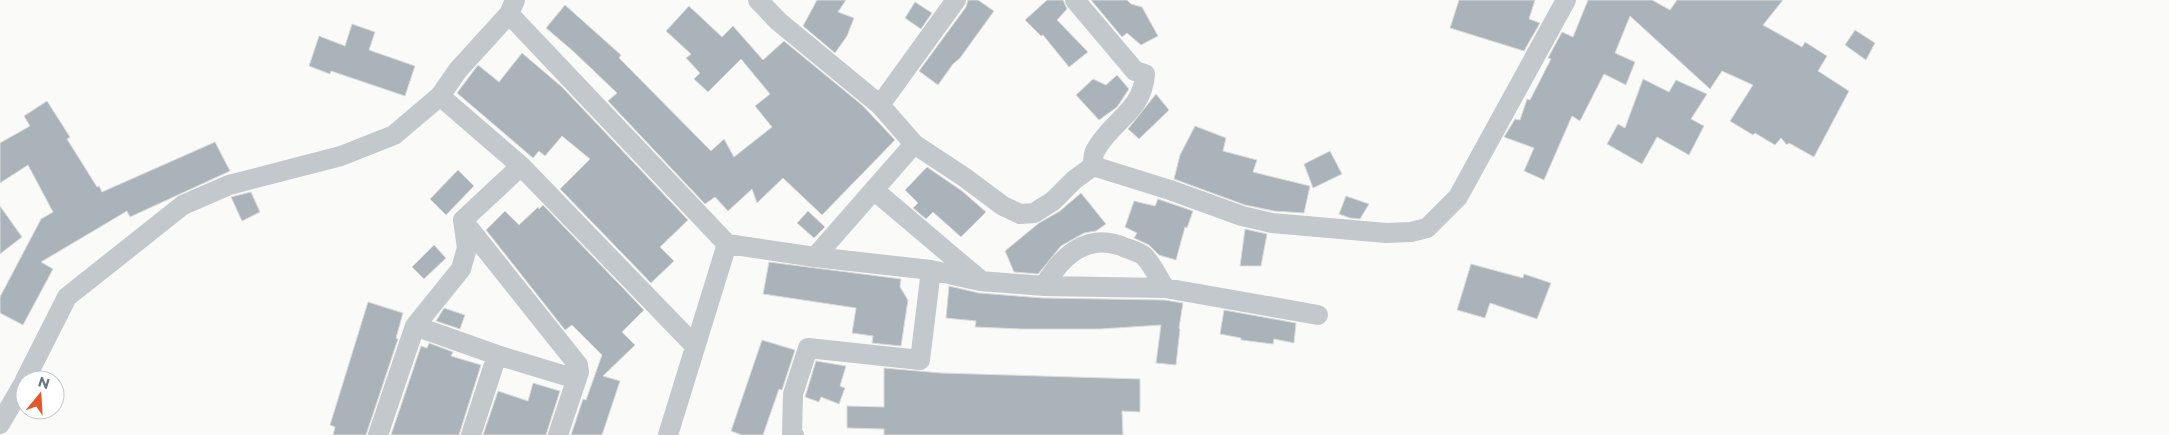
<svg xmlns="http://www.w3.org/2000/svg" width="2169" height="435" font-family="Montserrat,sans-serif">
  <rect width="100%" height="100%" fill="#fafaf8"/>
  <!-- building -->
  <path fill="#aab3b9" stroke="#dcdcda" d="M 817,0 L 846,0 L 838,12 L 854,18 L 847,36 L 835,53 L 803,26 Z
    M 968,0 L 978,0 L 994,11 L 960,58 L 953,64 L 938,85 L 919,71 L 966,7 Z
    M 1047,0 L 1063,0 L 1067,9 L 1057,20 L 1088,52 L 1069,67 L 1043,35 L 1041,36 L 1025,20 Z
    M 1091,0 L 1127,0 L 1131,4 L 1142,7 L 1158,36 L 1141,45 L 1127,33 L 1122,37 Z
    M 1459,0 L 1535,0 L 1529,19 L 1540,23 L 1524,51 L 1450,28 Z
    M 1588,0 L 1652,0 L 1670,10 L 1677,0 L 1783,0 L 1763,25 L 1802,47 L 1805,42 L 1827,56 L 1818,71 L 1849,91 L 1814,157 L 1789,143 L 1787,145 L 1781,138 L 1775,145 L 1755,133 L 1753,135 L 1730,121 L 1753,85 L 1722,71 L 1710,89 L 1630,16 L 1615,53 L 1635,62 L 1626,85 L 1604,74 L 1580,121 L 1572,116 L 1544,180 L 1524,171 L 1534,148 L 1504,137 L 1515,119 L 1520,120 L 1527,99 L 1530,100 L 1551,59 L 1548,58 L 1562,32 L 1573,37 Z
    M 915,2 L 932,13 L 921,29 L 905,18 Z
    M 565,5 L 621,55 L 619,58 L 711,151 L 724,139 L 734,157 L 772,127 L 755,106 L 770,94 L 741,59 L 708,92 L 694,79 L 700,73 L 686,58 L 691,54 L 666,31 L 689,6 L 722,37 L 733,26 L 763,60 L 784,41 L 862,105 L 895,140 L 822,215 L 783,178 L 757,203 L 752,189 L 728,211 L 715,197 L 705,204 L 608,101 L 617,93 L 573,51 L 546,28 Z
    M 352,24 L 375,32 L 369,50 L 415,66 L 405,96 L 331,71 L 330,74 L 309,66 L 319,36 L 345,46 Z
    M 1855,30 L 1875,43 L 1866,60 L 1845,45 Z
    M 522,53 L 562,87 L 688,220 L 660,247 L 674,261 L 651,283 L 560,189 L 590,159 L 562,136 L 545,156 L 539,151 L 533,158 L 457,93 L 478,65 L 499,82 Z
    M 1117,75 L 1129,89 L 1117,107 L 1099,120 L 1076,95 L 1093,79 L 1106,85 Z
    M 1643,79 L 1669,92 L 1676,80 L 1707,94 L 1691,119 L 1704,126 L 1689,155 L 1657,137 L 1642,164 L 1607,144 L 1618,124 L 1625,128 Z
    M 1156,94 L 1169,110 L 1139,139 L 1128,129 Z
    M 47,101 L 70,137 L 67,139 L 97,187 L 99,186 L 102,192 L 215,142 L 230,171 L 130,217 L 127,211 L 41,262 L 53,269 L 23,325 L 0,313 L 0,297 L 41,219 L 53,212 L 28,165 L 0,183 L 0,143 L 30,126 L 24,116 Z
    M 1195,126 L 1226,138 L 1223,151 L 1257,160 L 1253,172 L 1310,186 L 1304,213 L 1274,211 L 1245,205 L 1174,179 L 1180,155 Z
    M 1330,151 L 1342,174 L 1313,188 L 1304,164 Z
    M 927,167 L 962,191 L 986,212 L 961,237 L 933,212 L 926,219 L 913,208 L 918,203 L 905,190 Z
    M 458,170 L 474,186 L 446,215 L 430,199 Z
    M 251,192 L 260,212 L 242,221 L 231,197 Z
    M 1081,193 L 1106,224 L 1096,231 L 1084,233 L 1061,246 L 1038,274 L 1014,272 L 1005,251 L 1039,223 L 1060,211 Z
    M 1346,196 L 1369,204 L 1360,219 L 1350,218 L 1339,214 Z
    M 1158,199 L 1193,211 L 1187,228 L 1185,227 L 1176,260 L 1159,255 L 1149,245 L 1134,238 L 1137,233 L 1125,227 L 1134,201 L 1155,206 Z
    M 543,205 L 644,310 L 622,332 L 635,345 L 603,376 L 620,381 L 602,435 L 571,435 L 583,399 L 586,400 L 602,355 L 572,325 L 565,330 L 486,230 L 505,211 L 519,225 L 538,207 L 539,209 Z
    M 0,206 L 22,237 L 0,254 Z
    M 808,211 L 825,227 L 814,238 L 797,223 Z
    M 1245,229 L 1267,234 L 1261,266 L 1240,266 Z
    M 434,245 L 446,258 L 424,279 L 412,267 Z
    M 769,262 L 901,279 L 900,287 L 908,300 L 901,346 L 872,343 L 873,336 L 852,333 L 856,308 L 763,294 Z
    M 1471,264 L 1523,278 L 1524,274 L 1551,283 L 1537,319 L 1490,303 L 1485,318 L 1457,310 Z
    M 949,286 L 979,293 L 1043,298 L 1164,300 L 1183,303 L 1179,328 L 1180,329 L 1176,365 L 1156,363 L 1161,325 L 1100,329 L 1022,329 L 975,327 L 976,321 L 946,318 Z
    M 368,302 L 403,313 L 396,338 L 398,339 L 366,435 L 333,435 L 335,427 L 330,425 Z
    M 444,308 L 465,315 L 460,329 L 436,321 Z
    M 1224,310 L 1296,323 L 1294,343 L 1274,339 L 1273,344 L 1241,340 L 1241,338 L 1220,334 Z
    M 762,340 L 795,350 L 782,390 L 779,389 L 763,435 L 742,435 L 731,431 Z
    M 429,343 L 453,352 L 451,356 L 481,365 L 459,435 L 391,435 L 421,346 L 427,348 Z
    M 816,361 L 846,366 L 840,386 L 845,388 L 839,404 L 821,397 L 819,402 L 805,397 Z
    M 884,368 L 941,373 L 1140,379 L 1140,412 L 1122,411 L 1123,435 L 884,435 L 884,429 L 847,428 L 847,406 L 884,407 Z
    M 533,383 L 560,391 L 546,435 L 483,435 L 498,391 L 528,401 Z"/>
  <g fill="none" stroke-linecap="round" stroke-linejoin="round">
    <!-- street -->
    <path stroke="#c3c8cc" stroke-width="20" d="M 758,0 L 778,21 L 880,105 L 914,144 L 964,177 L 1003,206 L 1020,214 L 1034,213 L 1053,201 L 1074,180 L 1093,166 L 1170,190 L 1242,216 L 1272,223 L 1386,233 L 1411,232 L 1427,228 L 1458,197 L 1566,0
      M 1075,0 L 1135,71 L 1145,74 C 1143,111 1111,121 1095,151 C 1093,155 1093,161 1093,166
      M 509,14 L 727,244 L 668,435
      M 440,96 L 521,166 L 695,346
      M 880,105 L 956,0
      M 875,191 L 979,279
      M 464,222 L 578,365 L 579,372 L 558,435
      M 727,244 L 815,257 L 931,270 L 980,281 L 1044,286 L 1165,288 L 1318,315
      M 815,257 L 914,144
      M 1044,286 C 1062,255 1089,231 1126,248 C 1131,250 1139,252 1144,256 C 1152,264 1159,279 1165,288
      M 415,326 L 497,355 L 576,379
      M 25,380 L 67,297 L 183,205 L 229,185 L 341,156 L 394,135 L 440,96 L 458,70 L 509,14 L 515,0
      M 0,424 L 25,381
      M 378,435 L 415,326 L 461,269 L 467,248 L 463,220 L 521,166
      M 471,435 L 497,355
      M 794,435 L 792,434 L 793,394 L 808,348 L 920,360 L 931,270"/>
  </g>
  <!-- north arrow -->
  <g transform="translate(40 395) rotate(18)"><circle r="24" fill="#ffffff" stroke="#c1c8cd"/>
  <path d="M0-4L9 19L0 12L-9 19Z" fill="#e4572e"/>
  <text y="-8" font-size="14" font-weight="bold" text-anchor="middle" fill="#657683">N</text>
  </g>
</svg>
